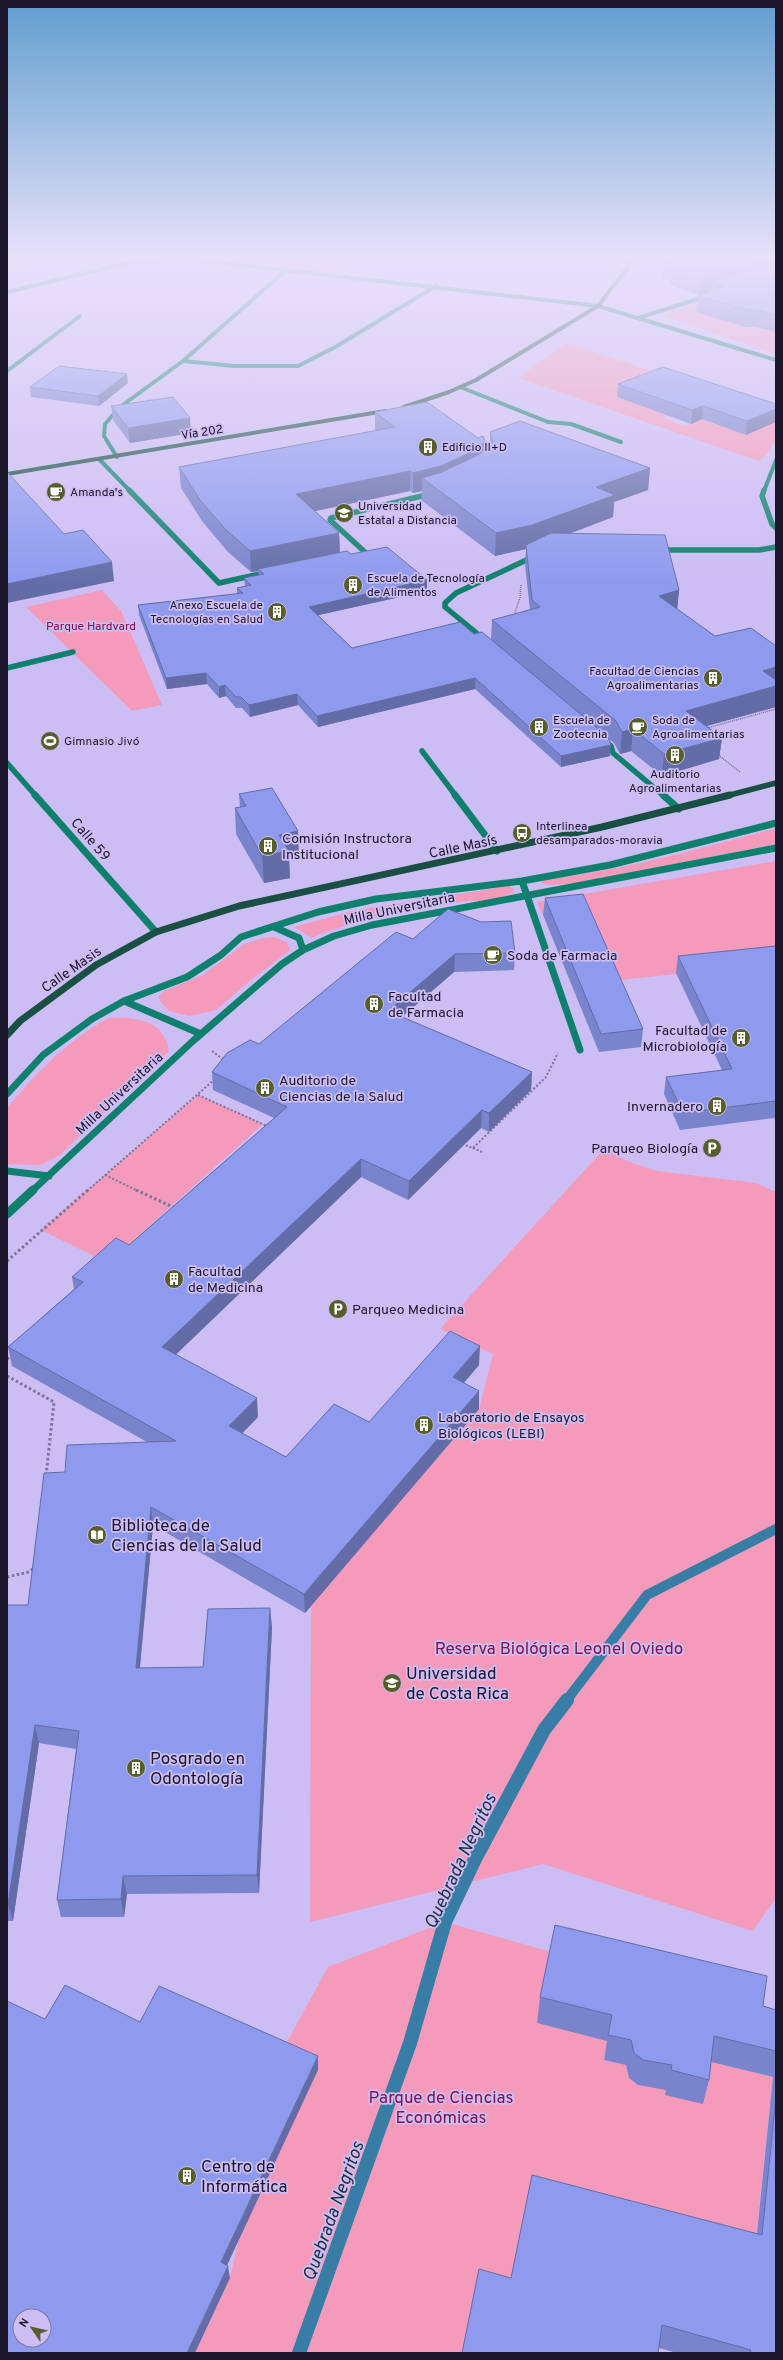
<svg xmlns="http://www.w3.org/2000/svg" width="783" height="2360" font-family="Overpass,sans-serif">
  <rect width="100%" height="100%" fill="#ccbdf4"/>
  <!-- green -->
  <path fill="#f49bbb" d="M 7,255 L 65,255 L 7,268 Z
    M 221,255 L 360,255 L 341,272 L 214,259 Z
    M 776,279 L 776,354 L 664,316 L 667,313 Z
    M 567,343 L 776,412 L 628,391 L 614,396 L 664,414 L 685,409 L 663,418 L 685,426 L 702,419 L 776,422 L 776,441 C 770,448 766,457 759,461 L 518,378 Z
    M 102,590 L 121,611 L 162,705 L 132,711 L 26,607 Z
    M 776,828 L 776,844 L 578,883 L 549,885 L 542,883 L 544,880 C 623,870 699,849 776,828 Z
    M 776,861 L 776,963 L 612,981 L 543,915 L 537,902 Z
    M 509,886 L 514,889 L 513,892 C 501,899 483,904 470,900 C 417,911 362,916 312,938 L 294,927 L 352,911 Z
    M 274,937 L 287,942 L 290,949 L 288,952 L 251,980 L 216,1010 L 189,1016 L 169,1011 L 160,1001 L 159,996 L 164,991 L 203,975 L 244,944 L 263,938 Z
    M 109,1018 C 137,1017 164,1020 169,1051 L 60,1155 L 41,1165 L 7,1164 L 7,1108 C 36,1073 69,1039 109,1018 Z
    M 198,1095 L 263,1124 L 108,1263 L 41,1230 Z
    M 604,1149 L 632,1163 L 657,1171 L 756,1183 L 776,1192 L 776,1898 L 753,1931 L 543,1864 L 310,1922 L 311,1605 L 479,1409 L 493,1354 L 440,1329 Z
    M 445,1922 L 552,1952 L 608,2041 L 604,2060 L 626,2065 L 629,2078 L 708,2061 L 773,2077 L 754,2258 L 509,2300 L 465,2353 L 195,2353 L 230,2278 L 281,2053 L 328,1967 Z"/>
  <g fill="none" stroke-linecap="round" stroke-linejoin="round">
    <!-- stream-far1 -->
    <path stroke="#387da5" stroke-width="10" d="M 566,1701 L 647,1595 L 776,1529"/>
    <!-- stream -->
    <path stroke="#387da5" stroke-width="14" d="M 299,2353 L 410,2043 L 445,1922 L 475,1859 L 544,1730 L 567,1700"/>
    <!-- path-far2 -->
    <path stroke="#7d729a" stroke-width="1.5" stroke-dasharray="1 1" stroke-linecap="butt" d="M 514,615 L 520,598 L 521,584
      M 707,728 L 776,709
      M 717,754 L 740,772"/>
    <!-- path-far1 -->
    <path stroke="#7d729a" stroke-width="2" stroke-dasharray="2 2" stroke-linecap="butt" d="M 212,1051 L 224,1060
      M 198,1095 L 267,1126
      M 462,1144 L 473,1148 L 546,1077 L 558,1053
      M 473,1148 L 482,1152
      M 105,1175 L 138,1191
      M 87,1191 L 214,1080"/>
    <!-- path -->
    <path stroke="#7d729a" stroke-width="3" stroke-dasharray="2.5 2.5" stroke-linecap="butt" d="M 136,1190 L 175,1208
      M 7,1261 L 88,1190
      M 7,1359 L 12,1356
      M 7,1376 L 54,1402 L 46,1476
      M 7,1577 L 29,1572 L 34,1568"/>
    <!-- lane-far3 -->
    <path stroke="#0e806d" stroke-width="4" d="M 638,318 L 707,296
      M 460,387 L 548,422 L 571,424 L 621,442
      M 99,459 L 130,491"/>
    <!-- lane-far2 -->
    <path stroke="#0e806d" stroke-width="5.5" d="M 129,490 L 219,583 L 269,572
      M 659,550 L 759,550 L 776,547
      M 366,553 L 330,520 L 331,518 L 430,494
      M 485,640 L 445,607 L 445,603 L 456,593 L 535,556
      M 602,739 L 611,746 L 613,753 L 664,796
      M 422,751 L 456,796"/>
    <!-- lane-far1 -->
    <path stroke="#0e806d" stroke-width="7" d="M 455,795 L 497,851
      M 663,795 L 679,809
      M 522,881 L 580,1050
      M 274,927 L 299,938 L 303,950
      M 124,1001 L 201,1034
      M 7,1094 L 43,1055 L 92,1019 L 124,1001 L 187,977 L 221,955 L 241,937 L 318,912 L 376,899 L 522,881 L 610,865 L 776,823
      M 7,1171 L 49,1176
      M 32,1191 L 194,1040 L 282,964 L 303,950 L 334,936 L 372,925 L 776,848"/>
    <!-- lane -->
    <path stroke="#0e806d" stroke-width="9" d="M 7,1214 L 33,1190"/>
    <!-- street-far2 -->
    <path stroke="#0e806d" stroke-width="4" d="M 616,255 L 636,259
      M 7,292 L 136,261 L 196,260 L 598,306 L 776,360
      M 183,361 L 234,366 L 298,366 L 337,346 L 436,286
      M 7,371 L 80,316
      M 117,457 L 104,436 L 105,424 L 120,407 L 183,361 L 286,270
      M 764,491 L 776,460"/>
    <!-- street-far1 -->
    <path stroke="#0e806d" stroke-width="5.5" d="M 764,490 L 762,496 L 772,524 L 776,528
      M 7,668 L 73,652
      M 7,763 L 36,796"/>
    <!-- street -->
    <path stroke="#0e806d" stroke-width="7" d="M 35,795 L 156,932"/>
    <!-- secondary-far2 -->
    <path stroke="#1a4f44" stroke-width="4" d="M 404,407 L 449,392 L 476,380 L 598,306 L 637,255
      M 7,474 L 385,411"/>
    <!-- secondary-far1 -->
    <path stroke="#1a4f44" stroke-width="5.5" d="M 726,796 L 776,783"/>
    <!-- secondary -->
    <path stroke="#1a4f44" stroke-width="7" d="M 7,1035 L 20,1021 L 96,965 L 156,932 L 239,906 L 602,827 L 730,795"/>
  </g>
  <!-- wall -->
  <path fill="#7a84cd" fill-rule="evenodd" d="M 656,255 L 776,255 L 776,332 L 756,327 L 746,327 L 696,312 L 698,296 L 706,293 L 699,295 L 670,285 L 670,280 L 662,278 L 663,264 L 657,262 Z
    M 128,383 L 99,406 L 31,397 L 30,387 Z
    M 618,384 L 776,404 L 746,435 L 702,419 L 691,424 L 617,397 Z
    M 111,406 L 191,433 L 130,443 L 113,420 Z
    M 375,412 L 478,438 L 485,441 L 485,449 L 490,445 L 490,432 L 650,468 L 648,490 L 614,502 L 613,517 L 569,534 L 679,590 L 677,609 L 715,636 L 776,646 L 776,707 L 707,726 L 722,738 L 719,759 L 662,776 L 631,751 L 620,754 L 614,743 L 609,739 L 610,756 L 561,767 L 475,689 L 318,727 L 298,705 L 250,717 L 242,708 L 236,708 L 226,696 L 219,698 L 207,684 L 167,689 L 139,615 L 138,605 L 237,594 L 237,588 L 245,586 L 244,578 L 259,575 L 258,571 L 251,572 L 227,551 L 202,521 L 181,488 L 179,467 L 375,431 ZM 410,491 L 413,493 L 422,491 L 421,500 L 495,556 L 526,549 L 525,565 L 530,610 L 492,620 L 491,640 L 474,634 L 352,648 L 318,615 L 427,591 L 427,580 L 351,554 L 340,552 L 339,533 L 315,511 Z
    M 239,794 L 299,857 L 289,859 L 290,878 L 264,883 L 236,834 L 235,808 L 240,807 Z
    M 545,898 L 643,1029 L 641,1047 L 599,1052 L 543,915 Z
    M 413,939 L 515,953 L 514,970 L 454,972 L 402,1017 L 532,1072 L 531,1090 L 489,1132 L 481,1128 L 408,1200 L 361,1177 L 175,1355 L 258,1417 L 242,1433 L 286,1457 L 369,1422 L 479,1365 L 464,1383 L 479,1409 L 305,1613 L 153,1525 L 140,1668 L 203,1667 L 272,1627 L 259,1893 L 127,1894 L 124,1917 L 61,1917 L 57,1900 L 76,1749 L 39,1743 L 13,1921 L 7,1921 L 7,1605 L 28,1605 L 65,1472 L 147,1442 L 12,1366 L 8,1347 L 74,1289 L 72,1277 L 129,1245 L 274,1118 L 213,1090 L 212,1072 L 259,1044 Z
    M 776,946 L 776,1122 L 774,1118 L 680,1130 L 664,1094 L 666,1077 L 722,1070 L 676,973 L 678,956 Z
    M 540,1997 L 763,2006 L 776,2010 L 776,2353 L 677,2353 L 659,2348 L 511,2278 L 757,2233 L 773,2077 L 711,2062 L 709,2080 L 703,2104 L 665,2095 L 666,2090 L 638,2085 L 629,2078 L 626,2065 L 604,2060 L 607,2041 L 537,2023 Z"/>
  <!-- shaded-wall -->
  <path fill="#636ca7" d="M 776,256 L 776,271 L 712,282 L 711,291 L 699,295 L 701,279 Z
    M 127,374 L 128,383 L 99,406 L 98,396 Z
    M 703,406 L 702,419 L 691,424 L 692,410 Z
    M 776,409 L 776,422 L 746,435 L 747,421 Z
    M 190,418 L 191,433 L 130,443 L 128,428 Z
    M 485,441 L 485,461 L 422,478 L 422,491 L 413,493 L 413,473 Z
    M 650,468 L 648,490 L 614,502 L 613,517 L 531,548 L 526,545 L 526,549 L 495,556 L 496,533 L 596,487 Z
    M 410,471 L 410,491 L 297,515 L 296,494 Z
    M 339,533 L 340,554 L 258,569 L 258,571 L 251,572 L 250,551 Z
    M 112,562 L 114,581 L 7,603 L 7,584 Z
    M 427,580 L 427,591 L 310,617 L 309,607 Z
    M 679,590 L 677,611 L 659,596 Z
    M 776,667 L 776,707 L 684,732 L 686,711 L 763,671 Z
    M 206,673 L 207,684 L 167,689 L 166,678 Z
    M 475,678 L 475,689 L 318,727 L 317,716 Z
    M 225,685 L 226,696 L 219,698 L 219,687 Z
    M 297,694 L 298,705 L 250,717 L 249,705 Z
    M 633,729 L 631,751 L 620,754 L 622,732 Z
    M 722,738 L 719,759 L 662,776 L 664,754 Z
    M 611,745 L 610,756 L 561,767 L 561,756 Z
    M 298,831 L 299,857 L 289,859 L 290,878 L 264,883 L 262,856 L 279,835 Z
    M 455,954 L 454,972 L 388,1029 L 388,1011 Z
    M 532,1072 L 531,1090 L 489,1132 L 489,1113 Z
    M 482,1110 L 481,1128 L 408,1200 L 409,1181 Z
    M 361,1159 L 361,1177 L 164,1366 L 162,1347 Z
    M 480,1346 L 479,1365 L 452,1396 L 453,1377 Z
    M 479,1391 L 479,1409 L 305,1613 L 304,1594 Z
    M 257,1398 L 258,1417 L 231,1445 L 229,1426 Z
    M 151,1507 L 153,1525 L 138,1686 L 136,1668 Z
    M 270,1608 L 272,1627 L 259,1893 L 257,1875 Z
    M 35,1725 L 39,1743 L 13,1921 L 8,1904 Z
    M 123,1876 L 127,1894 L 124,1917 L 121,1899 Z
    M 318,2056 L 318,2070 L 223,2274 L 221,2262 Z
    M 228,2266 L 230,2278 L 195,2353 L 187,2353 Z"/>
  <!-- building -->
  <path fill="#8e9aee" stroke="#636ca7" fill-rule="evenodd" d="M 685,255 L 776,255 L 776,256 L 701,279 L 671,269 L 679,267 L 664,262 Z
    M 776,262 L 776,315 L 758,310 L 748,310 L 698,296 L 724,286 L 712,282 Z
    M 59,366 L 127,374 L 98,396 L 30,387 Z
    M 663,367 L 776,404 L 776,409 L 747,421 L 703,406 L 692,410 L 618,384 Z
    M 173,397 L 190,418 L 128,428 L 111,406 Z
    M 427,402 L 478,438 L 483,436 L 485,441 L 476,450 L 441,466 L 413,473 L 410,471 L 296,494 L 339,533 L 250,551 L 226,530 L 200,500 L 179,467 L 395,427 L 375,412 Z
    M 520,421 L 650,468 L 596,487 L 615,495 L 532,525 L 496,533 L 422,478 L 442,472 L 480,454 L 493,442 L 490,432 Z
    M 7,473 L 8,473 L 64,534 L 83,530 L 112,562 L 7,584 Z
    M 551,533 L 665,535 L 679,590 L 659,596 L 715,636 L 751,628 L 776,646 L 776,667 L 763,671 L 776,680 L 776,686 L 686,711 L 722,738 L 664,754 L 633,729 L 622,732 L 616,721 L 492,620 L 540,607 L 532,600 L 526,545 Z
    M 387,547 L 427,580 L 309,607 L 352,648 L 460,622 L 474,634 L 482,632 L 608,737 L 611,745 L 561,756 L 475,678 L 317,716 L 297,694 L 249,705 L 241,697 L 236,697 L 225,685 L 219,687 L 206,673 L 166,678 L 138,605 L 243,593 L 237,588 L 251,585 L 244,578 L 264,574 L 258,569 L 347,551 L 351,554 Z
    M 272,788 L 298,831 L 279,835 L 289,851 L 262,856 L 235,808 L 246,806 L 239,794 Z
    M 583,894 L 643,1029 L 601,1034 L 545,898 Z
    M 448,909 L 481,922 L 511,921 L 515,953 L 455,954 L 388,1011 L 532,1072 L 489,1113 L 482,1110 L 409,1181 L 361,1159 L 162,1347 L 257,1398 L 229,1426 L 286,1457 L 334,1404 L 369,1422 L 450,1331 L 480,1346 L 453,1377 L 479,1391 L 304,1594 L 151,1507 L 136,1668 L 203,1667 L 208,1609 L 270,1608 L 257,1875 L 123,1876 L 121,1899 L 57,1900 L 79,1731 L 35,1725 L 8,1904 L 7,1904 L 7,1605 L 28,1605 L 44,1473 L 65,1472 L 67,1445 L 176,1441 L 8,1347 L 83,1282 L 72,1277 L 116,1238 L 129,1245 L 287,1107 L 212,1072 L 227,1053 L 250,1040 L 259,1044 L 396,932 L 413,939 Z
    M 776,946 L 776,1101 L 683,1113 L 666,1077 L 732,1069 L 678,956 Z
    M 555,1925 L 767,1976 L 763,2006 L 776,2010 L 776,2051 L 714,2036 L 709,2080 L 671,2070 L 672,2065 L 643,2060 L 634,2053 L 631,2040 L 608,2035 L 612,2015 L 540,1997 Z
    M 65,1985 L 140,2022 L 159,1986 L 318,2056 L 221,2262 L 228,2266 L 187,2353 L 7,2353 L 7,2001 L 45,2019 ZM 20,2316 L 44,2316 L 44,2340 L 20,2340 Z
    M 776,2097 L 776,2353 L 750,2353 L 751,2350 L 662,2325 L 658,2353 L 462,2353 L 479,2269 L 511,2278 L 532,2175 L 762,2235 Z"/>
  <!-- sky -->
  <linearGradient id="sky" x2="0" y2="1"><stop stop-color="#619ecd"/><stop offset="0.44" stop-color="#e8e1fa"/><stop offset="1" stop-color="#e8e1fa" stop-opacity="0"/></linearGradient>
  <rect width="783" height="585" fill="url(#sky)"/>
  <!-- icons -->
  <defs>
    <symbol id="building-disc" viewBox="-11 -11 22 22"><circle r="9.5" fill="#565e2c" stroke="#ccbdf4"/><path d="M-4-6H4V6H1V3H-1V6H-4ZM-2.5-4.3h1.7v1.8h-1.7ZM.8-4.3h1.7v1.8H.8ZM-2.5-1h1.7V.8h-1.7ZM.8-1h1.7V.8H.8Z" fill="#fff"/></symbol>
    <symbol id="cafe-disc" viewBox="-11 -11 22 22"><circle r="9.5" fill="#565e2c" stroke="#ccbdf4"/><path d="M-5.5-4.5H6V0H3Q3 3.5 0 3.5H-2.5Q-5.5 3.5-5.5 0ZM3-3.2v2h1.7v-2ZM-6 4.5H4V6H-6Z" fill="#fff"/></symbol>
    <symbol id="university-disc" viewBox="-11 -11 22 22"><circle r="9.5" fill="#565e2c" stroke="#ccbdf4"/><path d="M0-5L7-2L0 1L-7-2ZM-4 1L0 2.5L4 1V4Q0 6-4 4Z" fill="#fff"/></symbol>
    <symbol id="stadium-disc" viewBox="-11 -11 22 22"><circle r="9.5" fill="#565e2c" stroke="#ccbdf4"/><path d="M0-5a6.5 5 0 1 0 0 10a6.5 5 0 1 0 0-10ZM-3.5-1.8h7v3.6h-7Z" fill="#fff"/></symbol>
    <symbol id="bus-disc" viewBox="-11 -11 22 22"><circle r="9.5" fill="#565e2c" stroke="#ccbdf4"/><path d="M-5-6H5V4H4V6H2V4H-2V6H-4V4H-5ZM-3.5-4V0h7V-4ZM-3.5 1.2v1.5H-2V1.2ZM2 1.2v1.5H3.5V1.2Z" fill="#fff"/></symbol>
    <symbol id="parking-disc" viewBox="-11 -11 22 22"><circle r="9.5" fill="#565e2c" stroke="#ccbdf4"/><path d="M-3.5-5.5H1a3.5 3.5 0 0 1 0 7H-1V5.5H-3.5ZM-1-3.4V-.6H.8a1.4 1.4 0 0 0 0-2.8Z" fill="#fff"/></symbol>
    <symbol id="library-disc" viewBox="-11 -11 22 22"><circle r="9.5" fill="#565e2c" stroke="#ccbdf4"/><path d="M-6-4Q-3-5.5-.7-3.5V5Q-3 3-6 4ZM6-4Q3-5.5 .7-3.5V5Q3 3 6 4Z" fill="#fff"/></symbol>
  </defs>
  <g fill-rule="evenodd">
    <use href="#building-disc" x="417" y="436" width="22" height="22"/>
    <use href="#cafe-disc" x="45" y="481" width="22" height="22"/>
    <use href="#university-disc" x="333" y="502" width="22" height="22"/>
    <use href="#building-disc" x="342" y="574" width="22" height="22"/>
    <use href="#building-disc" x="266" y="601" width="22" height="22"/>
    <use href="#building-disc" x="702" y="667" width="22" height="22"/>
    <use href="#building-disc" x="528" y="716" width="22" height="22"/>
    <use href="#cafe-disc" x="627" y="716" width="22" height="22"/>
    <use href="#stadium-disc" x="39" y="730" width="22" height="22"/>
    <use href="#building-disc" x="664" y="744" width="22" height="22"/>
    <use href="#bus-disc" x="511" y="822" width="22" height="22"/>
    <use href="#building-disc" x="257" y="835" width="22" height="22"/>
    <use href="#cafe-disc" x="482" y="944" width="22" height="22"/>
    <use href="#building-disc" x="363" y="993" width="22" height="22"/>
    <use href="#building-disc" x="730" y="1027" width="22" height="22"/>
    <use href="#building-disc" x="254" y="1077" width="22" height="22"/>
    <use href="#building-disc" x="706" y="1095" width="22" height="22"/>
    <use href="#parking-disc" x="701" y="1137" width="22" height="22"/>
    <use href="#building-disc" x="163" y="1268" width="22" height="22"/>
    <use href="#parking-disc" x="327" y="1298" width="22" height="22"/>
    <use href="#building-disc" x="413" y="1414" width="22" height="22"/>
    <use href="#library-disc" x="86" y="1524" width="22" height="22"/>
    <use href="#university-disc" x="381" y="1672" width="22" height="22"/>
    <use href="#building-disc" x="125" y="1757" width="22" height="22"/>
    <use href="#building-disc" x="176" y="2165" width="22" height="22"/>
  </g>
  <g text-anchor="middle" stroke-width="3.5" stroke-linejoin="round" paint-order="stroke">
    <!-- far-street labels -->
    <g font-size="12" fill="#1c162a" stroke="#ccbdf4">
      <text transform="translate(202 432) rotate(-9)" y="4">Vía 202</text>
    </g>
    <!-- far-poi labels -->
    <g font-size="12" fill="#1c162a" stroke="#ccbdf4" text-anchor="start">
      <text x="442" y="451">Edificio II+D</text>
      <text x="70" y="496">Amanda's</text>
      <text x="358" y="510">Universidad<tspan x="358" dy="14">Estatal a Distancia</tspan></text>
      <text x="367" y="582">Escuela de Tecnología<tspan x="367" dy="14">de Alimentos</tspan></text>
      <text x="263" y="609" text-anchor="end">Anexo Escuela de<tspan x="263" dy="14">Tecnologías en Salud</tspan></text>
      <text x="699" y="675" text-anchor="end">Facultad de Ciencias<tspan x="699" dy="14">Agroalimentarias</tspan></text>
      <text x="553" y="724">Escuela de<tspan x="553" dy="14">Zootecnia</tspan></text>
      <text x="652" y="724">Soda de<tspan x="652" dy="14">Agroalimentarias</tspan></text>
      <text x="64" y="745">Gimnasio Jivó</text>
      <text x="675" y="778" text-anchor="middle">Auditorio<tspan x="675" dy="14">Agroalimentarias</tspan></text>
      <text x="536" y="830">Interlinea<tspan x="536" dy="14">desamparados-moravia</tspan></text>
    </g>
    <!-- far-park labels -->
    <g font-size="12" fill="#801349" stroke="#ccbdf4">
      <text x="91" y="630">Parque Hardvard</text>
    </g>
    <!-- poi labels -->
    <g font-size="14" fill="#1c162a" stroke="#ccbdf4" text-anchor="start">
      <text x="282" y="843">Comisión Instructora<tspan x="282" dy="16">Institucional</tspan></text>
      <text x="507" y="960">Soda de Farmacia</text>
      <text x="388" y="1001">Facultad<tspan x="388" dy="16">de Farmacia</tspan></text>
      <text x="727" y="1035" text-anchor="end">Facultad de<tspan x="727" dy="16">Microbiología</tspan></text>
      <text x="279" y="1085">Auditorio de<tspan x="279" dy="16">Ciencias de la Salud</tspan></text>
      <text x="703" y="1111" text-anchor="end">Invernadero</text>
      <text x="698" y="1153" text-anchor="end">Parqueo Biología</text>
      <text x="188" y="1276">Facultad<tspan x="188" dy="16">de Medicina</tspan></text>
      <text x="352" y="1314">Parqueo Medicina</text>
      <text x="438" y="1422">Laboratorio de Ensayos<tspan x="438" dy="16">Biológicos (LEBI)</tspan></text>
    </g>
    <!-- street labels -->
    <g font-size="14" fill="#1c162a" stroke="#ccbdf4">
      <text transform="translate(91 839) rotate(49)" y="5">Calle 59</text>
      <text transform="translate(463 846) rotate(-12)" y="5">Calle Masís</text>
      <text transform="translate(399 908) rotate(-12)" y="5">Milla Universitaria</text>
      <text transform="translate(71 969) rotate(-35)" y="5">Calle Masis</text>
      <text transform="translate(119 1093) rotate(-43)" y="5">Milla Universitaria</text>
    </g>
    <!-- near-poi labels -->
    <g font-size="17" fill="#1c162a" stroke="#ccbdf4" text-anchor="start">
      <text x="111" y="1531">Biblioteca de<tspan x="111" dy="20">Ciencias de la Salud</tspan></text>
      <text x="406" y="1679">Universidad<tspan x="406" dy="20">de Costa Rica</tspan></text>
      <text x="150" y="1764">Posgrado en<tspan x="150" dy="20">Odontología</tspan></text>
      <text x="201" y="2172">Centro de<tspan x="201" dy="20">Informática</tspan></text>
    </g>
    <!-- near-park labels -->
    <g font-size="17" fill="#801349" stroke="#ccbdf4">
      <text x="559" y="1654">Reserva Biológica Leonel Oviedo</text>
      <text x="441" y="2103">Parque de Ciencias<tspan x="441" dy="20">Económicas</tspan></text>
    </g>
    <!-- near-water labels -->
    <g font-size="18" font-style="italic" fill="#1a303d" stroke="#ccbdf4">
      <text transform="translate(460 1861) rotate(-65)" y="6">Quebrada Negritos</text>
      <text transform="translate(333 2211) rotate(-70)" y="6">Quebrada Negritos</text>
    </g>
  </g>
  <!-- border -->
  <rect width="783" height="2360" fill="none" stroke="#1c162a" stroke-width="16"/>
  <!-- north arrow -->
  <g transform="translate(32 2328) rotate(304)"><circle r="19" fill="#ccbdf4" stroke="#867aa3"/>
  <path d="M0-3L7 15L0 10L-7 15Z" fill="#565e2c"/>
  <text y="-6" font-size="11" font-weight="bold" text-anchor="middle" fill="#1c162a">N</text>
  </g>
</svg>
